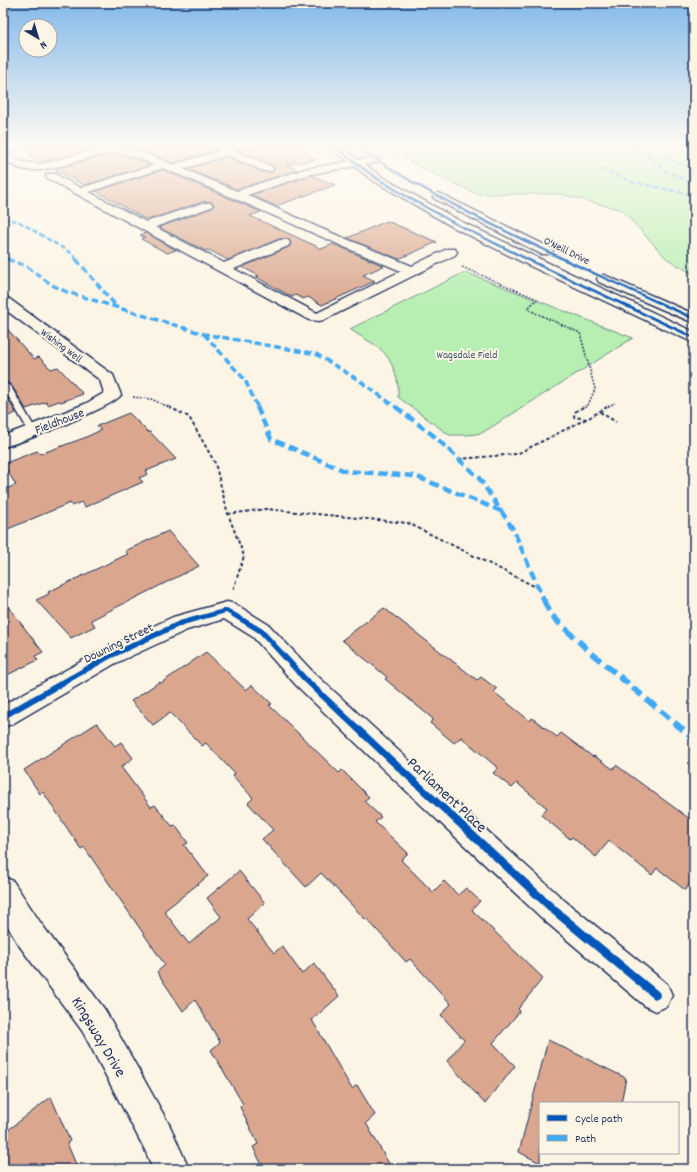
<svg xmlns="http://www.w3.org/2000/svg" width="697" height="1172" font-family="Dekko,sans-serif">
  <rect width="100%" height="100%" fill="#fcf5e5"/>
  <filter id="ink" filterUnits="userSpaceOnUse"><feTurbulence type="fractalNoise" baseFrequency=".025" numOctaves="2"/><feDisplacementMap in="SourceGraphic" scale="8" xChannelSelector="R" yChannelSelector="G"/><feConvolveMatrix kernelMatrix="1 2 1 2 8 2 1 2 1" color-interpolation-filters="sRGB"/></filter>
  <g filter="url(#ink)">
    <!-- green -->
    <path fill="#b7efb2" stroke="#698f88" d="M 379,144 L 694,144 L 694,275 L 666,258 L 622,210 L 560,194 L 477,194 L 427,171 Z
      M 465,272 L 633,338 L 482,433 L 468,435 L 449,435 L 398,397 C 400,381 392,358 379,348 C 370,341 359,336 350,329 Z"/>
    <!-- building -->
    <path fill="#daa78e" stroke="#1b2f5e" d="M 30,144 L 205,144 L 216,150 L 173,163 L 137,149 L 118,146 L 90,150 L 42,162 L 30,156 L 33,155 L 29,153 L 33,152 L 26,148 Z
      M 271,144 L 296,144 L 315,160 L 286,165 L 298,170 L 237,189 L 187,169 L 227,157 L 263,172 L 272,172 L 274,170 L 273,166 L 238,150 Z
      M 107,155 L 119,155 L 128,156 L 150,165 L 84,185 L 54,169 Z
      M 163,170 L 261,212 L 250,216 L 316,246 L 321,249 L 333,244 L 384,266 L 363,275 L 375,281 L 322,305 L 308,297 L 303,299 L 296,295 L 292,297 L 256,277 L 259,276 L 242,267 L 289,247 L 291,244 L 289,239 L 279,239 L 228,260 L 209,250 L 206,251 L 160,228 L 162,228 L 160,227 L 212,208 L 214,205 L 212,202 L 203,202 L 147,220 L 96,191 Z
      M 311,175 L 335,185 L 276,206 L 251,195 Z
      M 387,221 L 437,242 L 399,259 L 347,238 Z
      M 146,233 L 176,250 L 167,253 L 141,239 L 145,237 L 140,235 Z
      M 3,324 L 34,359 L 39,357 L 51,369 L 58,367 L 83,394 L 61,402 L 59,401 L 48,405 L 46,402 L 26,409 L 12,386 L 7,382 L 3,385 Z
      M 3,390 L 16,413 L 3,418 Z
      M 129,413 L 148,432 L 150,432 L 176,459 L 146,471 L 148,474 L 139,478 L 143,482 L 85,507 L 81,502 L 72,506 L 70,503 L 3,531 L 3,490 L 16,485 L 3,464 L 37,451 L 40,454 L 84,438 L 101,430 L 97,426 Z
      M 168,531 L 199,566 L 91,620 L 95,626 L 71,638 L 36,600 L 49,594 L 48,592 L 128,554 L 125,551 Z
      M 3,600 L 43,652 L 35,656 L 38,660 L 3,677 Z
      M 384,608 L 477,680 L 481,677 L 497,689 L 494,692 L 530,721 L 532,718 L 557,737 L 561,733 L 593,757 L 594,756 L 613,769 L 616,765 L 694,822 L 694,877 L 685,890 L 657,868 L 652,875 L 609,841 L 596,857 L 572,837 L 570,839 L 541,815 L 547,808 L 517,783 L 512,788 L 493,773 L 498,768 L 461,737 L 454,743 L 430,723 L 433,719 L 385,679 L 387,677 L 342,640 Z
      M 206,652 L 246,690 L 252,685 L 272,704 L 269,705 L 300,735 L 339,773 L 342,770 L 369,797 L 364,801 L 381,817 L 375,822 L 408,853 L 401,860 L 433,892 L 444,881 L 458,895 L 466,888 L 480,901 L 472,910 L 543,978 L 518,1009 L 520,1011 L 493,1043 L 515,1066 L 485,1104 L 447,1061 L 464,1040 L 441,1015 L 451,1004 L 410,959 L 406,962 L 366,918 L 365,919 L 321,873 L 306,887 L 262,839 L 273,830 L 248,803 L 253,798 L 232,775 L 235,774 L 206,743 L 202,746 L 170,713 L 153,725 L 131,701 L 159,682 L 161,683 Z
      M 97,723 L 115,746 L 121,742 L 133,758 L 121,767 L 151,807 L 155,805 L 172,826 L 175,825 L 188,843 L 184,845 L 208,876 L 164,911 L 189,944 L 221,917 L 207,898 L 239,871 L 265,903 L 247,919 L 274,953 L 282,946 L 302,974 L 314,963 L 339,996 L 312,1020 L 352,1089 L 357,1085 L 375,1115 L 366,1123 L 392,1169 L 264,1169 L 253,1147 L 258,1144 L 240,1107 L 243,1104 L 211,1050 L 220,1042 L 195,1000 L 183,1011 L 157,972 L 165,965 L 84,847 L 81,849 L 43,792 L 40,794 L 24,770 Z
      M 548,1040 L 626,1078 L 621,1103 L 540,1103 L 540,1163 L 519,1152 Z
      M 51,1097 L 70,1141 L 67,1143 L 78,1169 L 3,1169 L 3,1134 Z"/>
    <g fill="none" stroke-linecap="round" stroke-linejoin="round">
      <defs>
        <path id="lane" d="M 7,384 L 11,387 L 36,430 L 35,432 L 32,433 L 28,430 L 3,387 Z"/>
        <path id="street" d="M 11,144 L 29,144 L 27,146 L 3,152 L 23,162 L 41,164 L 90,151 L 118,147 L 136,150 L 173,165 L 219,151 L 213,147 L 214,145 L 219,144 L 227,147 L 231,144 L 242,144 L 235,151 L 272,167 L 273,169 L 272,171 L 264,171 L 227,155 L 183,169 L 237,191 L 305,169 L 375,157 L 380,160 L 379,162 L 311,174 L 247,195 L 322,229 L 412,266 L 447,249 L 455,249 L 457,252 L 455,255 L 324,320 L 319,321 L 309,320 L 47,178 L 46,176 L 47,174 L 55,174 L 81,188 L 154,165 C 143,160 131,154 119,153 C 88,152 45,179 16,167 C 12,165 7,162 3,159 L 3,146 ZM 163,168 C 243,201 322,238 401,271 L 317,313 L 234,269 L 288,246 L 290,243 L 288,240 L 280,240 L 224,263 L 155,227 L 211,207 L 213,205 L 211,203 L 203,203 L 146,222 L 89,192 Z
          M 3,297 L 8,298 L 113,375 L 121,395 C 113,407 21,443 3,447 L 3,436 L 85,404 L 104,393 L 100,380 L 3,308 Z
          M 227,602 L 235,604 L 269,625 L 312,671 L 401,753 L 565,901 L 667,984 L 672,995 L 667,1006 L 656,1011 L 645,1006 L 545,921 L 383,769 L 296,685 L 253,637 L 224,619 L 187,630 L 116,663 L 12,724 L 3,727 L 3,705 L 100,651 L 173,617 Z
          M 3,877 L 13,881 L 40,922 L 105,1010 L 170,1126 L 189,1169 L 153,1169 L 145,1150 L 83,1032 L 18,944 L 3,918 Z"/>
        <path id="secondary" d="M 325,144 L 337,144 L 382,177 L 460,221 L 694,332 L 694,343 L 530,266 L 451,226 L 374,181 Z
          M 439,193 L 551,248 L 553,251 L 551,254 L 541,254 L 435,199 L 433,197 L 435,195 Z
          M 604,275 L 694,314 L 694,323 L 599,282 L 597,279 L 599,276 Z"/>
      </defs>
      <!-- lane casing -->
      <use href="#lane" stroke="#1b2f5e" stroke-width="3"/>
      <!-- street casing -->
      <use href="#street" stroke="#1b2f5e" stroke-width="3"/>
      <!-- secondary casing -->
      <use href="#secondary" stroke="#1b2f5e" stroke-width="3"/>
      <!-- path-far1 -->
      <path stroke="#1b2f5e" stroke-width="1.5" stroke-dasharray="2 1.5" stroke-linecap="butt" d="M 462,267 L 537,299 L 527,309 L 580,333 L 595,389 L 588,405 L 582,408
        M 133,397 L 151,399 L 171,408
        M 605,408 L 615,403"/>
      <!-- path -->
      <path stroke="#1b2f5e" stroke-width="2" stroke-dasharray="3.5 2.5" stroke-linecap="butt" d="M 169,407 L 189,417 L 215,463 L 228,514 L 244,556 L 233,590
        M 583,407 L 575,412 L 574,417 L 587,419 L 607,407
        M 600,412 L 616,422
        M 459,459 L 517,454 L 586,419
        M 228,514 L 266,509 L 408,523 L 538,588"/>
      <!-- lane -->
      <use href="#lane" fill="#fcf5e5" fill-rule="evenodd"/>
      <!-- street -->
      <use href="#street" fill="#fcf5e5" fill-rule="evenodd"/>
      <!-- secondary -->
      <use href="#secondary" fill="#fcf5e5" fill-rule="evenodd"/>
      <!-- quiet-far3 -->
      <path stroke="#3fa9f5" stroke-width="2.5" stroke-dasharray="5.5 2.5" stroke-linecap="butt" d="M 624,144 L 643,152 L 664,170 L 694,184
        M 646,153 L 694,168
        M 601,169 L 633,182 L 694,195
        M 3,219 L 18,221 L 71,253 L 77,260
        M 3,257 L 10,260"/>
      <!-- quiet-far2 -->
      <path stroke="#3fa9f5" stroke-width="3.5" stroke-dasharray="7 3.5" stroke-linecap="butt" d="M 7,259 L 26,266 L 52,285 L 67,292 L 204,334 L 316,354 L 360,381 L 397,408
        M 76,259 L 117,307
        M 204,334 L 245,380 L 258,408"/>
      <!-- quiet-far1 -->
      <path stroke="#3fa9f5" stroke-width="4.5" stroke-dasharray="9 4.5" stroke-linecap="butt" d="M 257,407 L 271,439 L 345,471 L 415,476 L 501,511
        M 396,407 L 434,436 L 479,478 L 513,529 L 544,601"/>
      <!-- quiet -->
      <path stroke="#3fa9f5" stroke-width="6" stroke-dasharray="12 6" stroke-linecap="butt" d="M 544,600 L 551,615 L 589,651 L 694,739"/>
      <defs>
        <path id="cycleway" d="M 329,144 L 332,144 L 379,178 L 405,194 L 456,223 L 536,262 L 694,336 L 694,339 L 534,264 L 454,224 L 402,195 L 377,180 L 353,163 Z
          M 352,144 L 355,144 C 413,184 474,215 537,245 C 589,270 642,294 694,317 L 694,320 L 564,261 L 478,219 L 413,184 L 372,158 Z
          M 227,608 L 263,629 L 306,676 L 395,759 L 558,908 L 659,992 L 660,995 L 659,998 L 656,999 L 653,998 L 552,914 L 389,763 L 302,680 L 259,633 L 226,613 L 183,625 L 110,659 L 3,720 L 3,713 L 106,655 L 179,621 Z"/>
      </defs>
      <!-- cycleway casing -->
      <use href="#cycleway" stroke="#fcf5e5" stroke-width="2"/>
      <!-- cycleway -->
      <use href="#cycleway" fill="#0057b8" fill-rule="evenodd"/>
    </g>
  </g>
  <!-- sky -->
  <linearGradient id="sky" x2="0" y2="1"><stop stop-color="#84baea"/><stop offset="0.47" stop-color="#fefaf3"/><stop offset="1" stop-color="#fefaf3" stop-opacity="0"/></linearGradient>
  <rect width="697" height="308" fill="url(#sky)"/>
  <g text-anchor="middle" stroke-width="4" stroke-linejoin="round" paint-order="stroke">
    <!-- far-street labels -->
    <g font-size="11" fill="#1b2f5e" stroke="#fcf5e5">
      <text transform="translate(567 250) rotate(26)" y="4">O'Neill Drive</text>
      <text transform="translate(62 345) rotate(37)" y="4">Wishing Well</text>
    </g>
    <!-- far-park labels -->
    <g font-size="11" fill="#3a556f" stroke="#fcf5e5">
      <text x="467" y="358">Wagsdale Field</text>
    </g>
    <!-- street labels -->
    <g font-size="13" fill="#1b2f5e" stroke="#fcf5e5">
      <text transform="translate(59 420) rotate(-21)" y="5">Fieldhouse</text>
      <text transform="translate(118 642) rotate(-26)" y="5">Downing Street</text>
    </g>
    <!-- near-street labels -->
    <g font-size="16" fill="#1b2f5e" stroke="#fcf5e5">
      <text transform="translate(448 794) rotate(43)" y="6">Parliament Place</text>
      <text transform="translate(100 1036) rotate(59)" y="6">Kingsway Drive</text>
    </g>
  </g>
  <!-- margin -->
  <rect width="697" height="1172" fill="none" stroke="#fcf5e5" stroke-width="16"/>
  <rect x="8" y="8" width="681" height="1156" fill="none" stroke="#1b2f5e" stroke-width="1.5" filter="url(#ink)"/>
  <!-- legend -->
  <rect x="539" y="1102" width="140" height="52" fill="#fcf5e5" stroke="#a2a6af"/>
  <rect x="547" y="1115" width="20" height="6" fill="#0057b8" stroke="#a2a6af"/>
  <text x="575" y="1122" font-size="12" fill="#1b2f5e">Cycle path</text>
  <rect x="547" y="1135" width="20" height="6" fill="#3fa9f5" stroke="#a2a6af"/>
  <text x="575" y="1142" font-size="12" fill="#1b2f5e">Path</text>
  <!-- north arrow -->
  <g transform="translate(38 38) rotate(142)"><circle r="19" fill="#fcf5e5" stroke="#a2a6af"/>
  <path d="M0-3L7 15L0 10L-7 15Z" fill="#1b2f5e"/>
  <text y="-6" font-size="11" font-weight="bold" text-anchor="middle" fill="#1b2f5e">N</text>
  </g>
</svg>
